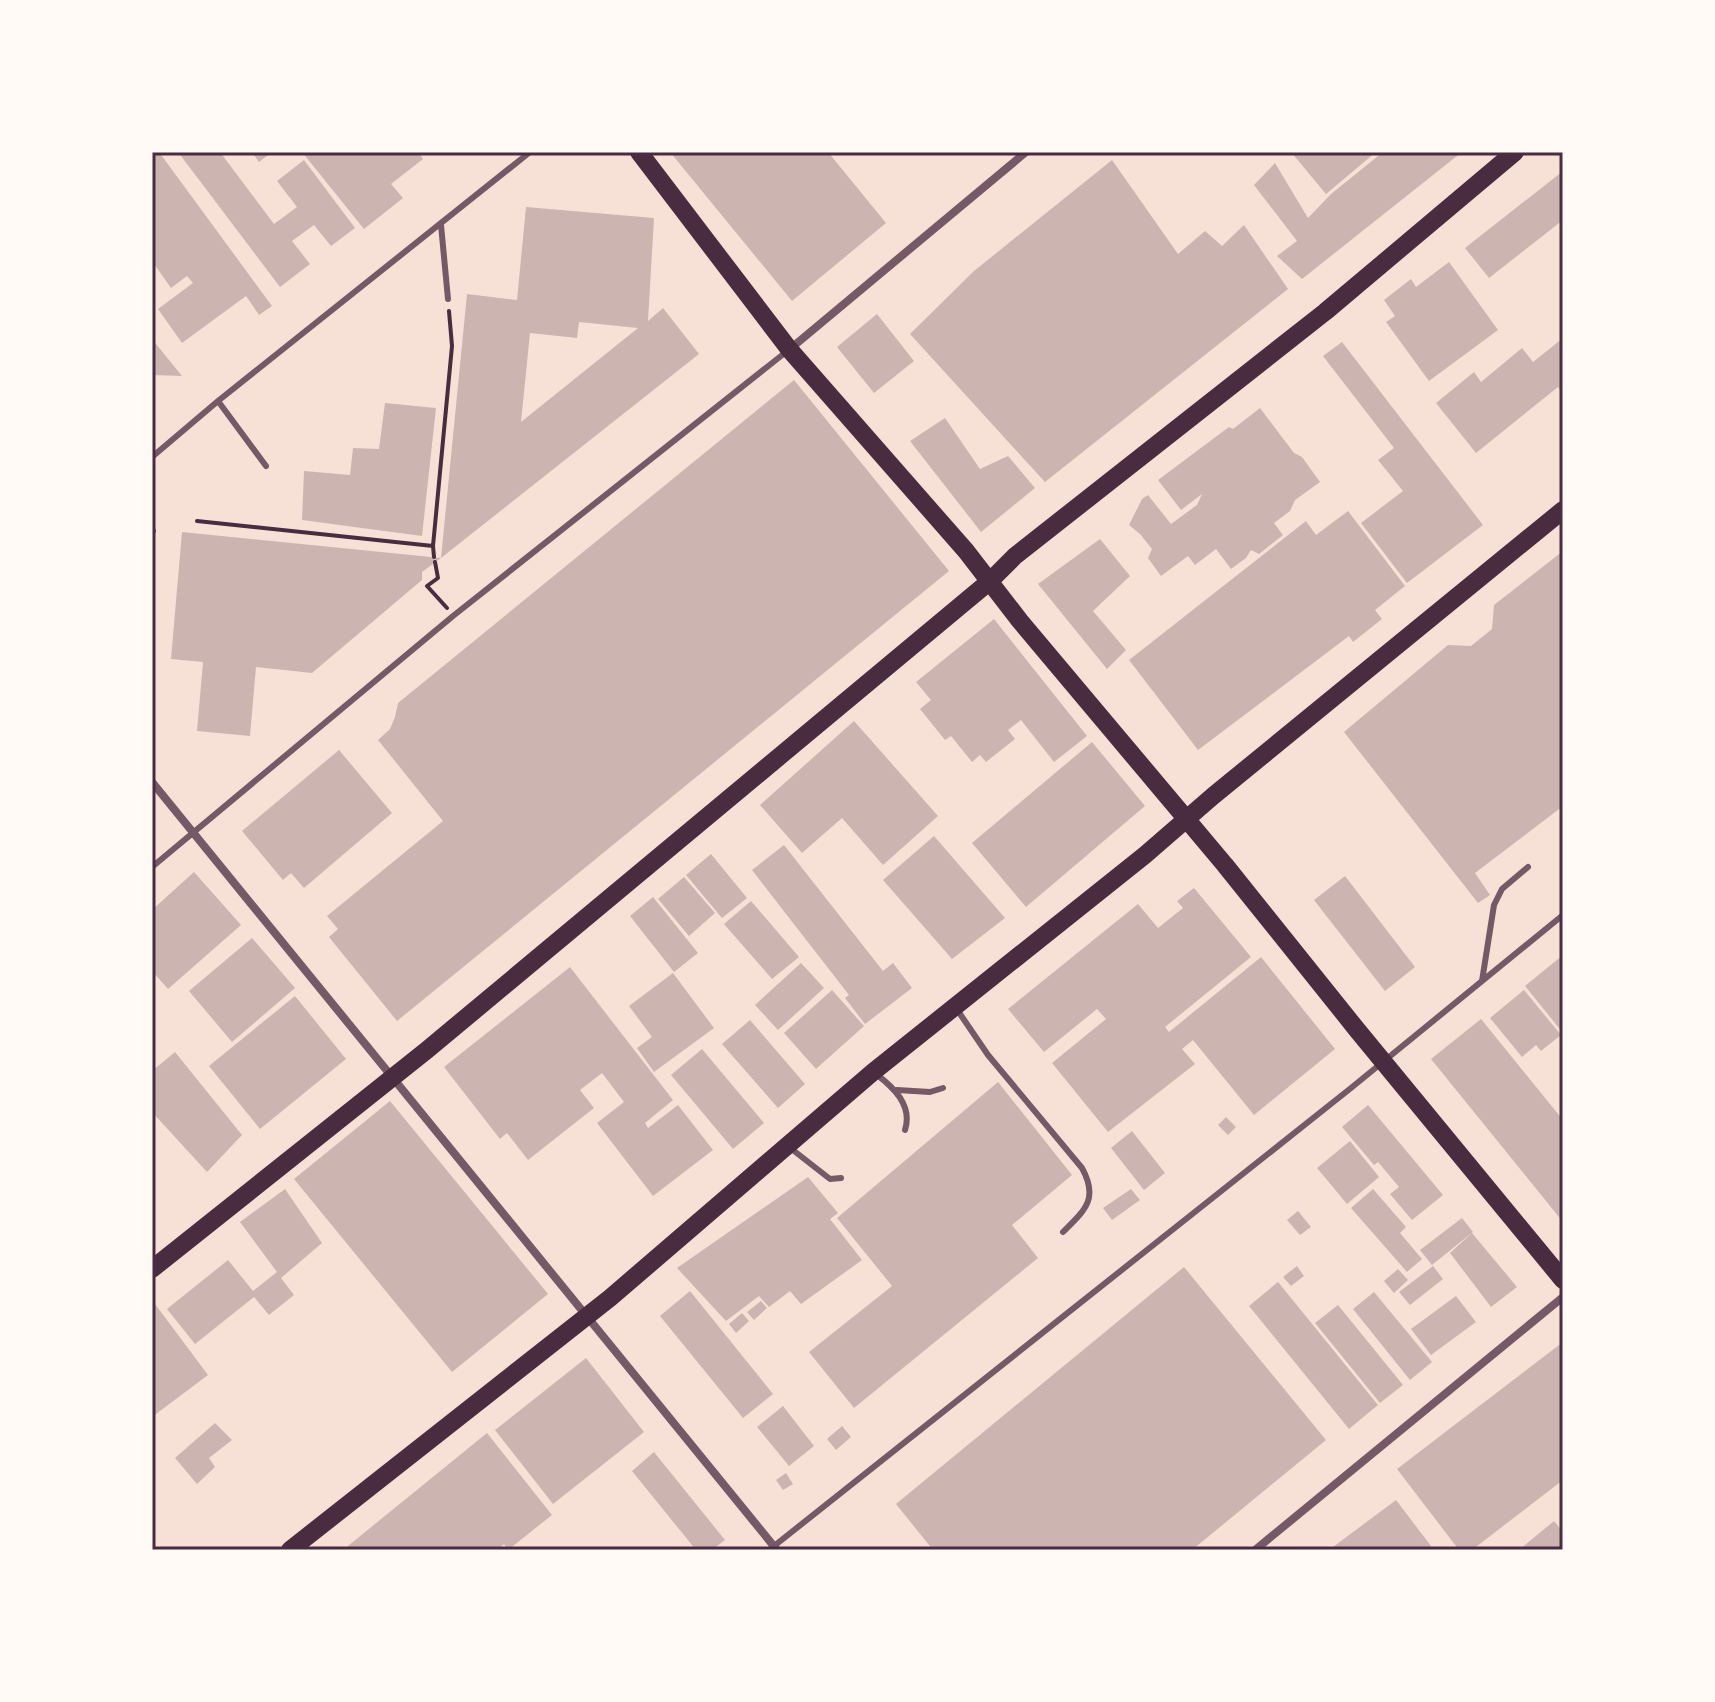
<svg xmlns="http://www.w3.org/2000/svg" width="1715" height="1702" font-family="'Roboto Condensed',sans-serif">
  <rect width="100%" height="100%" fill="#f7e1d7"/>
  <!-- building -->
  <path fill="#ccb4b1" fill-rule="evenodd" d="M 154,152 L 159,152 L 272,306 L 259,315 L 246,296 L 182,343 L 158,309 L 193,283 L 187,276 L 171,288 L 152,261 L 152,154 Z
    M 178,152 L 220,152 L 274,224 L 297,207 L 277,181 L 304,160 L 355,228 L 331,246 L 314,225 L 292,241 L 310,264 L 280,287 Z
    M 252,152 L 272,152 L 259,162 Z
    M 302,152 L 418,152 L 423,159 L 391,184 L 403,198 L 364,229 Z
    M 670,152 L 828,152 L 886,223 L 792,301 Z
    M 1291,152 L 1376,152 L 1326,194 Z
    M 1383,152 L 1462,152 L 1302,279 L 1277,256 L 1297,241 L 1254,185 L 1275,163 L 1308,218 L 1331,194 Z
    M 1112,160 L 1178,254 L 1205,231 L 1222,246 L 1244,225 L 1288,289 L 1045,482 L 910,334 L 974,271 Z
    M 1563,171 L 1563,220 L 1489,278 L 1465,248 Z
    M 526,207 L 654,218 L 648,321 L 663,308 L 699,354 L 441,558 L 467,294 L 517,300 ZM 579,322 L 638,328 L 521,422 L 530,333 L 577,338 Z
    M 1449,262 L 1498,330 L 1429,381 L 1386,322 L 1395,316 L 1384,300 L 1411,279 L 1416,287 Z
    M 877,314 L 914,361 L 874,393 L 837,347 Z
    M 1563,338 L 1563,394 L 1558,387 L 1476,453 L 1436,403 L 1474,372 L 1481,382 L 1522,348 L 1533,362 Z
    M 152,339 L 182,376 L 152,375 Z
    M 1342,342 L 1483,525 L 1407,583 L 1361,523 L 1403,491 L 1378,460 L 1394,448 L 1323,356 Z
    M 794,380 L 949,571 L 397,1021 L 329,937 L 338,929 L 327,916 L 443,821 L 378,740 L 390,729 L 395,717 L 398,703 Z
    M 385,403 L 436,408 L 422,536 L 302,520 L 304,471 L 350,475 L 353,448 L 379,449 Z
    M 1260,408 L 1294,453 L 1302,457 L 1320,482 L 1295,500 L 1290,511 L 1274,523 L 1283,535 L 1259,554 L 1251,550 L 1246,558 L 1231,569 L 1216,549 L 1195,565 L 1188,556 L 1161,576 L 1148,558 L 1152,549 L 1140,534 L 1129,525 L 1142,499 L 1148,495 L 1171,524 L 1197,505 L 1202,494 L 1181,510 L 1158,480 L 1229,427 L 1233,429 Z
    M 945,418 L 980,469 L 1008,456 L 1035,488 L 981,532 L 910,441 Z
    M 1348,511 L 1405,586 L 1375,610 L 1382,619 L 1353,642 L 1349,636 L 1198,750 L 1129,660 L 1306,521 L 1316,535 Z
    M 182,532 L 441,558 L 422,572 L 422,580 L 312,673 L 256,667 L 250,736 L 197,731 L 203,662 L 171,659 Z
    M 1100,539 L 1130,576 L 1093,611 L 1126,650 L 1107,669 L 1038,584 Z
    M 1563,551 L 1563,806 L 1475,873 L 1490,895 L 1478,903 L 1344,732 L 1448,645 L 1471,646 L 1492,629 L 1494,605 Z
    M 994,619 L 1087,736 L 1054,762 L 1021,720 L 1008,730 L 1015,739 L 986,762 L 980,755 L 972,762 L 951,736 L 945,740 L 920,709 L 931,700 L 916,682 Z
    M 854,721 L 938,816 L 883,865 L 842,818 L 802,853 L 760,805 Z
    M 1092,742 L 1145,806 L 1026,907 L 972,843 Z
    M 339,750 L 392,813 L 304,888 L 291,873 L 283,880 L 242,831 Z
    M 934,836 L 1005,918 L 952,959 L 883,880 Z
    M 784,845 L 883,971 L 893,963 L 912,988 L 865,1024 L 845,998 L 849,995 L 752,870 Z
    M 711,854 L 747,898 L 722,918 L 686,875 Z
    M 194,872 L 241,925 L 168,989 L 152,971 L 152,910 Z
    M 1345,876 L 1415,967 L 1385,991 L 1314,900 Z
    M 684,877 L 715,913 L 689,936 L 658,899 Z
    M 1194,888 L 1251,957 L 1165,1027 L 1169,1032 L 1261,957 L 1335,1049 L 1254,1115 L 1193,1040 L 1182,1049 L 1195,1064 L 1108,1132 L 1052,1063 L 1106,1019 L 1097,1009 L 1044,1052 L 1008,1009 L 1138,904 L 1158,928 L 1183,908 L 1177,901 Z
    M 653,897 L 698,953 L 674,972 L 630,916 Z
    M 751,901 L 799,957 L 772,979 L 724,924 Z
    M 252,938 L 295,988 L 232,1042 L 189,991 Z
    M 1563,955 L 1563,1033 L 1525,986 Z
    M 801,963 L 824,988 L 778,1030 L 755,1005 Z
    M 570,967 L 673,1100 L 645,1123 L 648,1128 L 678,1105 L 713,1150 L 653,1196 L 597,1123 L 624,1102 L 602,1073 L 580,1090 L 594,1108 L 528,1160 L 507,1133 L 500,1139 L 444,1067 Z
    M 673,973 L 714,1028 L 654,1072 L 637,1048 L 652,1037 L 629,1006 Z
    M 832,990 L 864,1026 L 816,1069 L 784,1033 Z
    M 1524,990 L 1561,1035 L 1541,1051 L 1536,1045 L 1522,1057 L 1490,1018 Z
    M 295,996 L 346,1059 L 260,1129 L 209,1066 Z
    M 1481,1019 L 1563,1120 L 1563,1222 L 1431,1059 Z
    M 750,1020 L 805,1084 L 778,1108 L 722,1044 Z
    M 702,1049 L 764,1123 L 733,1149 L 671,1075 Z
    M 175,1052 L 242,1135 L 207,1172 L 152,1112 L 152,1071 Z
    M 998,1082 L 1072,1175 L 1012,1225 L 1038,1258 L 854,1408 L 809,1352 L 892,1286 L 837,1218 Z
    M 390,1101 L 548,1294 L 452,1372 L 294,1179 Z
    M 1368,1105 L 1443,1195 L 1412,1220 L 1390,1194 L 1399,1187 L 1378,1162 L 1374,1165 L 1342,1127 Z
    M 1226,1117 L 1236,1127 L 1228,1135 L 1218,1125 Z
    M 1132,1131 L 1165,1173 L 1144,1190 L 1111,1148 Z
    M 1350,1141 L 1379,1177 L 1347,1204 L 1317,1168 Z
    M 808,1177 L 838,1213 L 830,1219 L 862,1260 L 801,1304 L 790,1291 L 769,1307 L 759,1296 L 726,1321 L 677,1268 Z
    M 285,1189 L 322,1243 L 281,1278 L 294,1295 L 269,1315 L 254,1297 L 195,1344 L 167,1309 L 228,1260 L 253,1291 L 277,1272 L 240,1222 Z
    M 1131,1189 L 1140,1200 L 1112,1220 L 1103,1208 Z
    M 1373,1189 L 1406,1227 L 1400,1233 L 1422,1259 L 1407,1272 L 1351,1208 Z
    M 1298,1211 L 1311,1227 L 1300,1235 L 1287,1220 Z
    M 1462,1218 L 1473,1232 L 1432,1265 L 1420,1250 Z
    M 1472,1233 L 1517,1287 L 1491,1307 L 1450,1253 Z
    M 1297,1266 L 1304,1276 L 1291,1286 L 1283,1277 Z
    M 1433,1266 L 1443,1279 L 1410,1305 L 1399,1292 Z
    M 1184,1267 L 1326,1440 L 1192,1550 L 933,1550 L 896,1504 Z
    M 1398,1269 L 1408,1280 L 1394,1293 L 1384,1281 Z
    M 1278,1282 L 1378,1405 L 1349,1429 L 1249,1306 Z
    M 690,1291 L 773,1394 L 743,1418 L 660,1316 Z
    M 1374,1292 L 1432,1362 L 1410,1380 L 1353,1309 Z
    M 1456,1296 L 1476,1322 L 1431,1355 L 1411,1329 Z
    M 152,1300 L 208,1375 L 152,1417 Z
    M 761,1301 L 767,1308 L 754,1320 L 747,1312 Z
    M 1338,1305 L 1403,1385 L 1380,1403 L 1315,1323 Z
    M 742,1313 L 749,1321 L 736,1333 L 729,1324 Z
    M 1563,1342 L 1563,1480 L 1472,1550 L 1459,1550 L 1397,1469 Z
    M 586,1358 L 644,1432 L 553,1504 L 495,1430 Z
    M 783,1406 L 814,1446 L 789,1466 L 757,1427 Z
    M 215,1423 L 232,1440 L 209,1458 L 215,1467 L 197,1484 L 175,1458 Z
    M 842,1426 L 851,1437 L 836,1450 L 827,1439 Z
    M 487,1433 L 552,1515 L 508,1550 L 504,1544 L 497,1550 L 343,1550 Z
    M 654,1452 L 725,1540 L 712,1550 L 696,1550 L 632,1471 Z
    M 786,1473 L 793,1484 L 783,1490 L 776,1480 Z
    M 1396,1500 L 1431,1546 L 1426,1550 L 1329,1550 Z
    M 1554,1521 L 1563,1532 L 1563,1550 L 1519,1550 Z"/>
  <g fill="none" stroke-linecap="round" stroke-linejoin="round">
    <!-- path -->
    <path stroke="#4a2c40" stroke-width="4" d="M 197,521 L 433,546 L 452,346 L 449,311
      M 433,546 L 434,557
      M 435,562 L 438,578 L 427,586 L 447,608"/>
    <!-- service -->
    <path stroke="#755966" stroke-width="6" d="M 441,225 L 448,299
      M 218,401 L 266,466
      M 152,457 L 218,401 L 530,152
      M 152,531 L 153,531
      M 152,867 L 453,616 L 786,352
      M 1482,981 L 1494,905 L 1502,889 L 1528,867
      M 956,1008 L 988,1055 L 1082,1168 C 1099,1199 1085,1210 1063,1232
      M 876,1074 C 893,1087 913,1105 905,1130
      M 897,1090 L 930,1092 L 943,1088
      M 789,1147 L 830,1179 L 841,1178
      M 769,1550 L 1351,1088 L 1563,915"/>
    <!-- minor -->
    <path stroke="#755966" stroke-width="8" d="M 790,349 L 1026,152
      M 152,782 L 777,1550
      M 1255,1550 L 1563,1297"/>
    <!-- primary -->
    <path stroke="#4a2c40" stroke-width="18" d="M 639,152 L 789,349 L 966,551 L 1020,621 L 1225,865 L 1358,1031 L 1563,1280
      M 152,1269 L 427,1050 L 990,581 L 1015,556 L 1325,312 L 1515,152
      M 290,1550 L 610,1298 L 873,1072 L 1145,855 L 1213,796 L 1563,510"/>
  </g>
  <!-- border -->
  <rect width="1715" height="1702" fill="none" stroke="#fffaf5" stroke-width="308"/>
  <rect x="154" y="154" width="1407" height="1394" fill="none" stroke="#4a2c40" stroke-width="3"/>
</svg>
